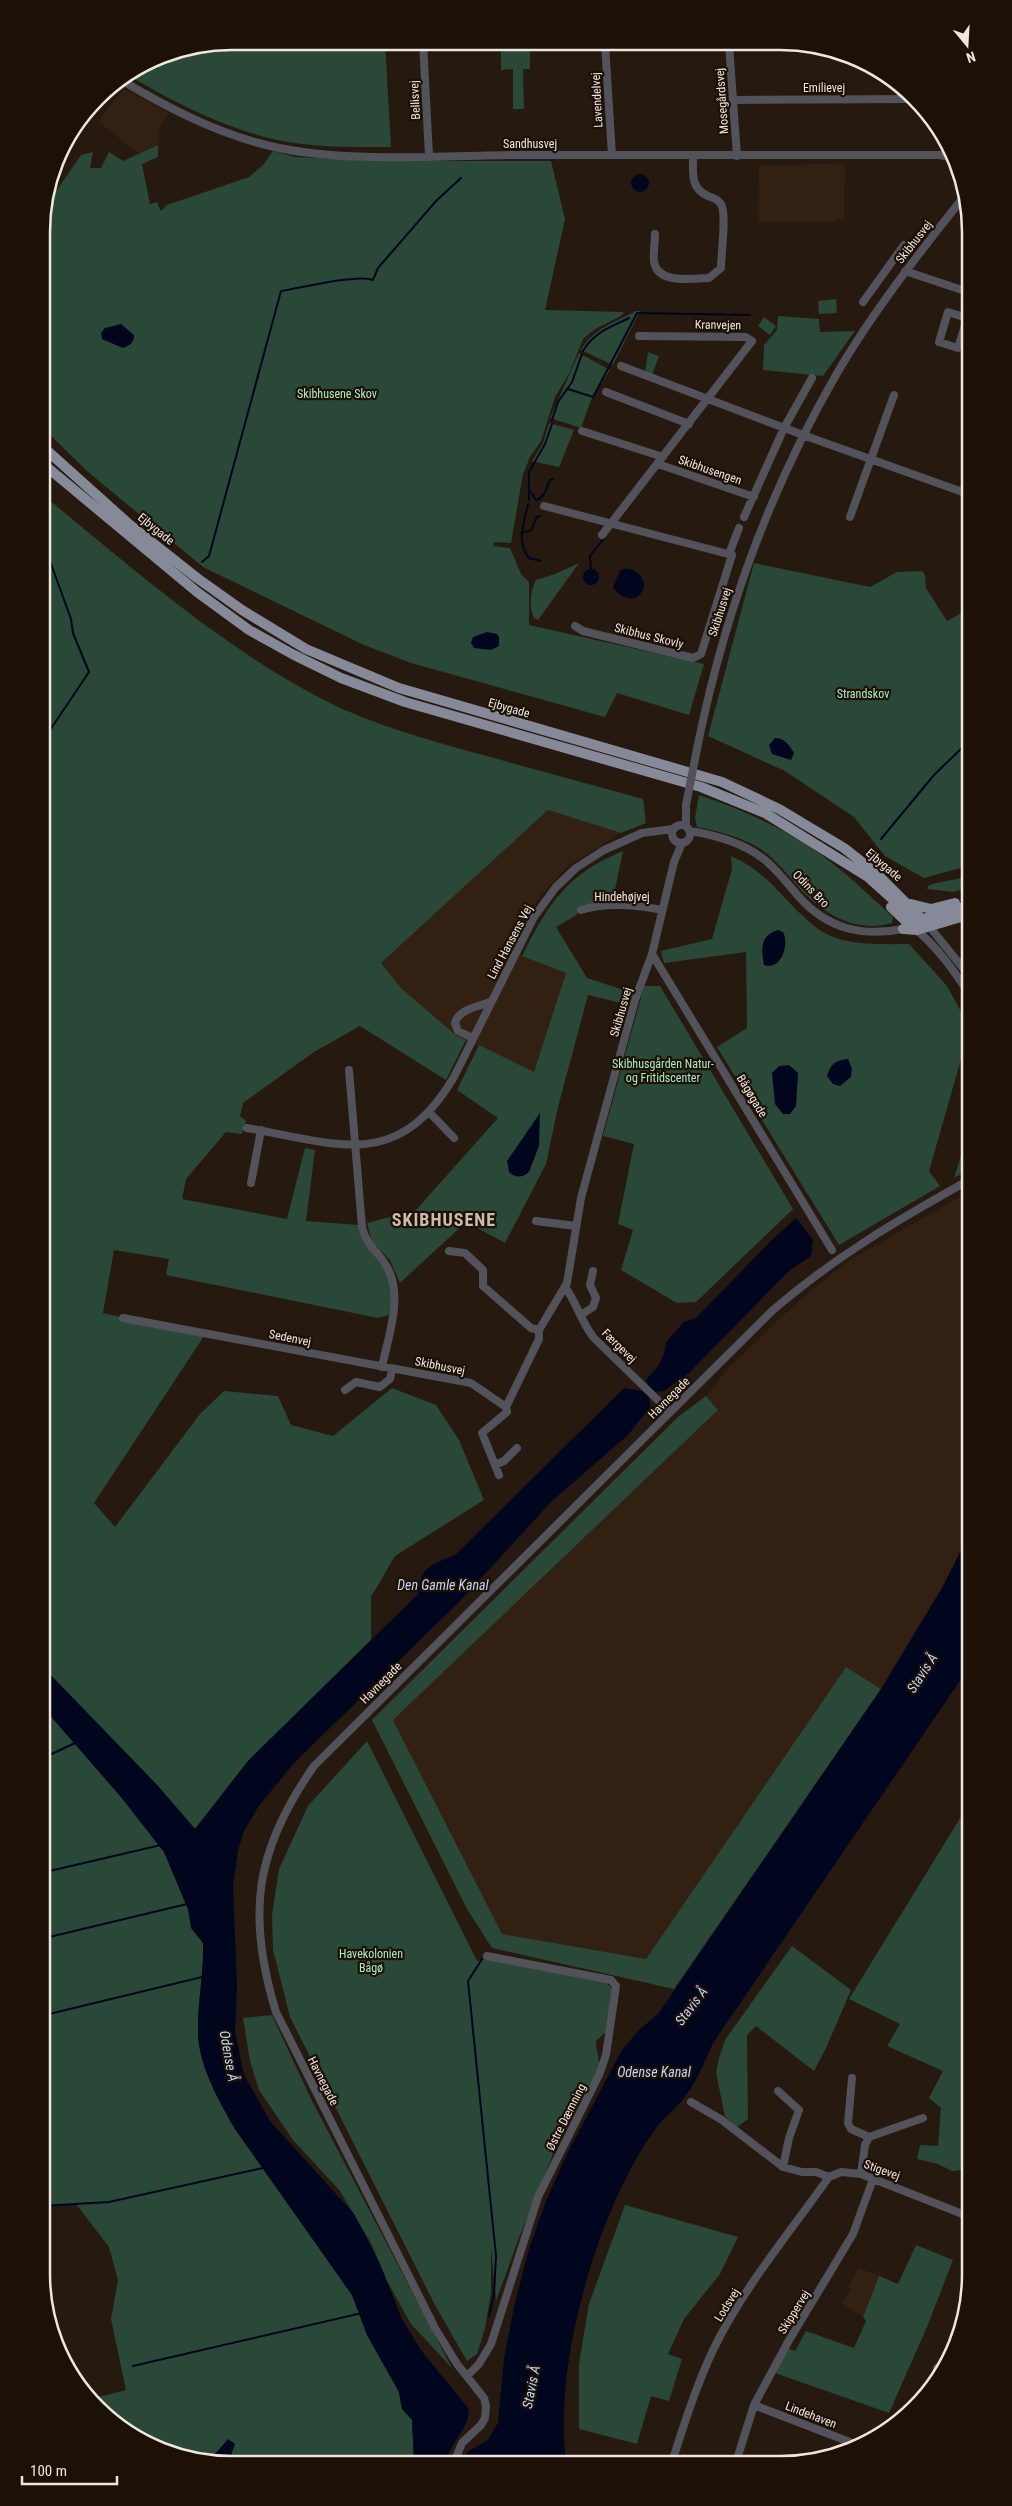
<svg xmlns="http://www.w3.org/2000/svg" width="1012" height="2506" font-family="'Roboto Condensed',sans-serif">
  <rect width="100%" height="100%" fill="#26190f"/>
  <!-- built -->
  <path fill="#322012" d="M 124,88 L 169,113 L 160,126 L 158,145 L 139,154 L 98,121 Z
    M 844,163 L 846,181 L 844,182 L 844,219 L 838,219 L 834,222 L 758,222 L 759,166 Z
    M 548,810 L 621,833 L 568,866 L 531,907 L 512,947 L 522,956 L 566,973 L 534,1073 L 457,1036 L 402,989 L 381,963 Z
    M 970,1191 L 971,1519 L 967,1524 L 968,1537 L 942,1588 L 881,1689 L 846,1667 L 646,1959 L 502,1934 L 393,1720 L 718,1410 L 706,1396 L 729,1367 L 795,1304 L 848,1261 Z
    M 859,2268 L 879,2276 L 863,2317 L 842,2303 L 851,2289 L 848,2287 Z"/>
  <!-- green -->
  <path fill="#2a4837" d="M 232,41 L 385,42 L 391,147 C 352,147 311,148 273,139 C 222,127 176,103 131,77 C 147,51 204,47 232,41 Z
    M 501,43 L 530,43 L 530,69 L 523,69 L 524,109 L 513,109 L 513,69 L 501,70 Z
    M 158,145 L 158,157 L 142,164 L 150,204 L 157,202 L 161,211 L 167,205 L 249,177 L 264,164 L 273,151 L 295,157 L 392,161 L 551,161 L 565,219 L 545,310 L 624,312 L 621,316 L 595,329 L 583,339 L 569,374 L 555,397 L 541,441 L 530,457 L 523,474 L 511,543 L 494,542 L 493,546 L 510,548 L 521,574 L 529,582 L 529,625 L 704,664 L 689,715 L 617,693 L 605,717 L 411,663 L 364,645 L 203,567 L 88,472 L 42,427 L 42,220 L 49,193 L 57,190 L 81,155 L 93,152 L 90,168 L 101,168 L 109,152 L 123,161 Z
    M 836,299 L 837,313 L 819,314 L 818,301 Z
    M 636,311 L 640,311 L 613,365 L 581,350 C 593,329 615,322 636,311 Z
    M 778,316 L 819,319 L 820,332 L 855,331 L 823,376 L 763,370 L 764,345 L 777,330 Z
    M 764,317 L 776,326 L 770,335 L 758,326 Z
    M 648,352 L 659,356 L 652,375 L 645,373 Z
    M 579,353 L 610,370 L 591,400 L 581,428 L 550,418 Z
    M 549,423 L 574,430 L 559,467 L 532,461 L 543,443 Z
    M 42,494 C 133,569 226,651 332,704 C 389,731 448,745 508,762 C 553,774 598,787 643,799 L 646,823 L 621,833 L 548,810 L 381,963 L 402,989 L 457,1036 L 466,1040 L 446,1080 L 360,1026 L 314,1052 L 243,1103 L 240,1116 L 246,1121 L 242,1134 L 226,1132 L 186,1179 L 182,1199 L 287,1219 L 305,1148 L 315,1150 L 306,1221 L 358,1225 C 364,1255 392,1265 392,1295 C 393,1301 390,1309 389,1315 L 378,1318 L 166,1275 L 169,1259 L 114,1250 L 103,1313 L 204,1336 L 94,1503 L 115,1527 L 200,1414 L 224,1391 L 278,1396 L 291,1425 L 333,1436 L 392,1388 L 436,1405 L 459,1440 L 484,1500 L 395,1556 L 371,1597 L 371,1640 L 248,1761 L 195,1829 L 158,1786 L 41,1665 Z
    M 579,563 L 538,620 L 534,618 C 529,608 530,590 536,580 L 555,574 Z
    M 754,563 L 870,587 L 897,572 L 922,571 L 925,575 L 926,588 L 947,621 L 971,608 L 971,865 L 924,878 L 885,856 L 854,817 L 785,771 L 708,736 Z
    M 699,795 C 746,811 793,832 832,863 C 854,880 873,899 893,917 L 892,923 C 853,934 820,912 795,883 C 784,871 774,857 759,848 C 741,837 718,831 697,827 L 695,818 Z
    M 623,851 L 612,904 L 585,906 L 575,916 L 556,927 L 587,978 L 633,993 L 629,1005 L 588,995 L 558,1107 L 546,1164 L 505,1243 L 466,1222 L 400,1283 L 390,1260 L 372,1242 L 367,1223 L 416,1210 L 498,1118 L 457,1090 L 479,1045 L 534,1072 L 566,973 L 522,956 C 548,904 567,874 623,851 Z
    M 731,856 C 771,874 781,899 813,925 C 838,947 878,944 909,944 L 947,986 L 970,1028 L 929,1171 L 940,1186 L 839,1245 L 717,1047 L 747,1028 L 746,952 L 664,963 L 661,951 L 712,939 L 732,869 Z
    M 971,876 L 971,886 L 954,892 L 927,889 L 928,886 L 932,884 Z
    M 644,986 L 660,986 L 793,1209 L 696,1302 L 677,1303 L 621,1270 L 633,1230 L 618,1224 L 634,1144 L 603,1136 Z
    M 971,1124 L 971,1169 L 954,1178 Z
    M 706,1396 L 718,1410 L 393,1720 L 502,1934 L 646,1959 L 846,1667 L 881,1689 L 674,1989 L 492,1948 L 467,1909 L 372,1720 L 678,1417 Z
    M 41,1705 L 121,1797 L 164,1852 L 188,1909 L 193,1930 L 203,1943 C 204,1971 198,2000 198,2028 C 197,2063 218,2099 235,2129 L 352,2295 L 367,2335 L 399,2392 L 401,2405 L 412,2420 L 414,2460 L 195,2461 L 148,2445 L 106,2417 L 91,2399 L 126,2390 L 111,2319 L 118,2280 L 109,2247 L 76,2204 L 41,2205 L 41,2163 L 47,2163 L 41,2151 Z
    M 367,1741 L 477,1961 L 486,1959 L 606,1983 L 612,1988 L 606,2032 L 596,2041 C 596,2052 601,2059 598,2071 L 554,2152 L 520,2235 L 496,2301 L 491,2248 L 491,2293 L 485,2328 L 477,2354 L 467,2361 L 435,2305 L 290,2017 L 273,1950 L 272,1915 L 279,1869 L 308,1806 Z
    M 970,1802 L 970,2169 L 952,2171 L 938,2164 L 917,2159 L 920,2145 L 938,2146 L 941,2108 L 929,2098 L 943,2071 L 887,2046 L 900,2024 L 849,1999 Z
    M 792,1946 L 851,1990 L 826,2048 L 814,2071 L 756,2026 L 747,2035 L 748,2119 L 737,2127 L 725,2116 L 716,2073 L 719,2058 L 725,2040 Z
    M 272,2015 L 311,2099 L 452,2368 L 411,2324 L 387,2281 L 371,2243 L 340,2191 L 293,2140 L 259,2090 L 250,2061 L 243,2018 Z
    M 625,2205 L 738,2237 L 720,2274 L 684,2319 L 668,2354 L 682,2359 L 669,2401 L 651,2396 L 637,2444 L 579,2429 L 579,2364 L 589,2304 Z
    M 916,2245 L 953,2260 L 927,2327 L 889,2413 L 775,2373 L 788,2348 L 795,2351 L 806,2331 L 854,2348 L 866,2321 L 863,2317 L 879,2276 L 898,2284 Z"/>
  <!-- water -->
  <path fill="#00061d" d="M631 183a9 9 0 1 1 18 0a9 9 0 1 1-18 0Z
    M 121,324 L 134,335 C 134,343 130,345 123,348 L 102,339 L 101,333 L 105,328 Z
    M 623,569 C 641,567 653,588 635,598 C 625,599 618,595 613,587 L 620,571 Z
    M583 577a8 8 0 1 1 16 0a8 8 0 1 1-16 0Z
    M 487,632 L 497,634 L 499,637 L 499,646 L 491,650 L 474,648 L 471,643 L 473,637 Z
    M 775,738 C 785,738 790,746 794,753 L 791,760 L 772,754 L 769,745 Z
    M 778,930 L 783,932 C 790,944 781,971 764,965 C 761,949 760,935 778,930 Z
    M 848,1059 L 852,1069 L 851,1077 L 840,1086 L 833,1084 L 827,1076 C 831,1064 835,1060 848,1059 Z
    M 789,1065 L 798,1073 L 796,1106 L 790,1114 L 783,1114 L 775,1104 L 772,1073 L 779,1066 Z
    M 540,1113 L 539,1146 L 529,1172 C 522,1178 516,1178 509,1172 L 507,1161 Z
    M 796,1218 L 813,1240 L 811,1256 L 790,1270 L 688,1374 L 664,1391 L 655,1392 L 649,1397 L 650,1407 L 628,1435 L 552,1501 L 461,1600 L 294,1763 L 258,1807 L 244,1831 L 238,1850 L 233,1885 L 237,1987 L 235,2031 L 244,2075 L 270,2121 L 354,2214 L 380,2264 L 402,2319 L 420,2349 L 468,2408 C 472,2426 450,2442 447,2460 L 414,2460 L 412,2420 L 402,2409 L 399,2392 L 367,2335 L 352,2295 L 235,2129 C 218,2099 197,2063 198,2028 C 198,2000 204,1971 203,1943 L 191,1928 L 188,1909 L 164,1852 L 121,1797 L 41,1705 L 41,1665 L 158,1786 L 195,1829 L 248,1761 L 418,1594 C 421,1565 432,1565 455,1555 L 624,1388 L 642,1391 L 648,1385 L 646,1380 C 657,1368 665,1359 666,1342 L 684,1322 L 696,1318 L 771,1241 Z
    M 971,1519 L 970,1666 L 713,2043 C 704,2064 695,2085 680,2103 C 672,2112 661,2120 654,2131 C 598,2209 553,2364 566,2459 L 466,2460 L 467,2452 L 488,2440 L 498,2423 L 504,2359 L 514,2307 L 529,2249 L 546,2201 L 567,2154 L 622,2050 L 639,2030 L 658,2014 L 881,1689 L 942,1588 L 968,1537 L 967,1524 Z
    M 228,2439 L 235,2444 L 229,2461 L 209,2461 Z"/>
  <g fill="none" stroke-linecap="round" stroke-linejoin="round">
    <!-- stream -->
    <path stroke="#00061d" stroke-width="2" d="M 583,351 C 594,332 611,327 629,318
      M 610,365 L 637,313 L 750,315
      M 568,389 L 593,397 L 609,367
      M 552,420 L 558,402 L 572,382 L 582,354
      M 531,492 L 536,500 C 545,498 546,488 550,480 L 553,479
      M 529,500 L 529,472 L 545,444 L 552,424
      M 528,504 C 524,523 516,542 529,558 L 541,561
      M 521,533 L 531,530 L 537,517 L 540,516
      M 202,562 L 209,556 L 281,291 C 301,288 357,274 373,280 L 378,268 L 436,201 L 461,178
      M 591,571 L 590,556 L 605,537
      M 42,742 L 89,672 L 73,633 L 71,619 L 42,539
      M 881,839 L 934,775 L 965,745 L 971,736
      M 41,1759 L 75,1743
      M 41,1873 L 161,1845
      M 41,1939 L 187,1904
      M 482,1959 L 468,1981 L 496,2256 L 494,2295 L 489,2316
      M 41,2016 L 202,1977
      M 41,2206 L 109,2202 L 263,2168
      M 133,2366 L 362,2313"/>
    <!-- minor -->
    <path stroke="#51525a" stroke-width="8" d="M 423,42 L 429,156
      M 605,44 L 612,155
      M 729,44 L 737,156
      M 121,80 C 168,108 216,133 270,146 C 341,163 436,156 510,155 C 640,155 771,155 902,155 L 940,155 L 954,158
      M 733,100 L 914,99
      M 69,137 L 113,85
      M 655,234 C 655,243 653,253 654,262 C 658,285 693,278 709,278 L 721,268 C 721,254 727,214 721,204 C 718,199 713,198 708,196 C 690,188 693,173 693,156
      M 905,271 L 971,293
      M 863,302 L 904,245
      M 967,318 L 948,312 L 939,342 L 958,348 L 971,306
      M 621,366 L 803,435 L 971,495
      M 606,392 L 689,424
      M 582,431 L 663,457
      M 658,464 L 754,497
      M 544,506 L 732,555 L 701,654 L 693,658 L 583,631 L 575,626
      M 744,517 L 784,428 L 812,378
      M 850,517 L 894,395
      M 602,535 L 752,341 L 746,337 L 639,336
      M 729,554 L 739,528
      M 697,749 C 723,618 769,491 836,375 C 873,311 920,252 966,194
      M 686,805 L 686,826
      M672 834a9 9 0 1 1 18 0a9 9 0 1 1-18 0Z
      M 690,831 C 716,835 745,844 765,860 C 778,871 788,884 799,897 C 828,929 862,937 903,929
      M 581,910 C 605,902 638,905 662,910
      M 929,926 L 971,978
      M 914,928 C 937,946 955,972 971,997
      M 652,954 L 832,1250
      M 473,1038 L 458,1031 L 455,1023 C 459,1009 477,1007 490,1002
      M 349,1070 L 362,1227 C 366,1246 380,1253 388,1269 C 403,1298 388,1337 382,1367
      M 429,1112 L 454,1138
      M 247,1128 C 337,1144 398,1172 454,1077 L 534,917 L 556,887 L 576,868 L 604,850 L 642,833 L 673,829
      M 251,1183 L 261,1130
      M 536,1221 L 576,1226
      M 449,1251 L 465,1253 L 483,1270 L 483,1286 L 531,1328 L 539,1330
      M 565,1287 C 577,1303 581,1322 594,1338 L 670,1412
      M 581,1315 L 593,1307 L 596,1298 L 590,1285 L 593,1271
      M 123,1318 L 471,1383 L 506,1407
      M 345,1390 L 356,1382 L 380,1387 L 390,1379 L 392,1369
      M 495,1465 L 504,1461 L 517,1448
      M 499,1475 L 482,1433 L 507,1412 L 506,1407 L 539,1339 L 539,1330 L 567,1283 L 581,1198 L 635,1000 L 652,954 L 674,862 L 682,843
      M 852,2078 L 848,2123 L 851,2129 L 869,2137
      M 778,2091 L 799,2110 L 789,2138 L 783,2167
      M 691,2102 L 722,2120 L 783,2167 L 802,2172 L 816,2172 L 829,2177
      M 861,2174 L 865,2145 L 869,2137 L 923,2118
      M 964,2303 L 966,2304
      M 937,2368 L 942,2370
      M 468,2375 L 479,2364 L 491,2344 L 538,2197 L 599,2075 L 606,2055 L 616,1986 L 611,1980 L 487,1956
      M 754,2405 L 860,2446
      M 673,2459 C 685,2421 697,2384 714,2348 C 744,2287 790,2232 829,2177 L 841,2172 L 861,2174 L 970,2217
      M 737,2459 L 754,2405 L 788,2342 L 853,2234 L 873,2179
      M 455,2460 L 462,2443 L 481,2425 L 485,2418 L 486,2406 L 484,2398 L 457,2364 L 435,2328 L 276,2012 C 246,1914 255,1850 314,1766 L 773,1310 C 836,1256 899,1219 971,1179"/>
    <!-- major -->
    <path stroke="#858998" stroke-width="10" d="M 42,446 L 130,525 L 197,578 L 242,610 L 306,649 L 399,688 L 722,782 L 779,809 L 844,848 L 877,874 L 929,926
      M 42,463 L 197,592 L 249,630 L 294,655 L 341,678 L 405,702 L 701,787 L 765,813 L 868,877 L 918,922
      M 911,904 L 931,909 L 955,903
      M 891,907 L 910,925
      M 903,929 L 923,919 L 971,905
      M 904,929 L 917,930 L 971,914"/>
    <!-- minor-bridge -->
    <path stroke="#51525a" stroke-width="8" d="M 686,805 L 697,749"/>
  </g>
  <g text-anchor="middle" stroke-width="4.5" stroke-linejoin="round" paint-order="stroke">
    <!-- street labels -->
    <g font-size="12" fill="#efe6df" stroke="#1c1007">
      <text x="824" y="92">Emilievej</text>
      <text transform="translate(415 100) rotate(-93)" y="4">Bellisvej</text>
      <text transform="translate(597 100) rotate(-93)" y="4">Lavendelvej</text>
      <text transform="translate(722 101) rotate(-94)" y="4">Mosegårdsvej</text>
      <text x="530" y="148">Sandhusvej</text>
      <text transform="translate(914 242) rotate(-52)" y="4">Skibhusvej</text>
      <text transform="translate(718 325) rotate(1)" y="4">Kranvejen</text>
      <text transform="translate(710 470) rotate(19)" y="4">Skibhusengen</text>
      <text transform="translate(156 529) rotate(39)" y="4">Ejbygade</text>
      <text transform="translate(720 612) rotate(-72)" y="4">Skibhusvej</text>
      <text transform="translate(649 636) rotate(14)" y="4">Skibhus Skovly</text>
      <text transform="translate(509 708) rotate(16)" y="4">Ejbygade</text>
      <text transform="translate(884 865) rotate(40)" y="4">Ejbygade</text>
      <text transform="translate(811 889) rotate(46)" y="4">Odins Bro</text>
      <text x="622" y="901">Hindehøjvej</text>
      <text transform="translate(510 942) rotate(-62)" y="4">Lind Hansens Vej</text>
      <text transform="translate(621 1012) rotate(-74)" y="4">Skibhusvej</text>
      <text transform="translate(752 1096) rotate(59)" y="4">Bågøgade</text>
      <text transform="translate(290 1338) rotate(11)" y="4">Sedenvej</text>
      <text transform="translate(619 1346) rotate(45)" y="4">Færgevej</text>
      <text transform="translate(440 1366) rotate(11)" y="4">Skibhusvej</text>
      <text transform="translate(669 1398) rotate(-45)" y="4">Havnegade</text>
      <text transform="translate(381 1683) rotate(-45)" y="4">Havnegade</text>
      <text transform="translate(323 2081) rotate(63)" y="4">Havnegade</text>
      <text transform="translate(566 2117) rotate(-63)" y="4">Østre Dæmning</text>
      <text transform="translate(882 2170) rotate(20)" y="4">Stigevej</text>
      <text transform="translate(727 2305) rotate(-58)" y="4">Lodsvej</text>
      <text transform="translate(794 2312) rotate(-58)" y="4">Skippervej</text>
      <text transform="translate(811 2415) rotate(21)" y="4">Lindehaven</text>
    </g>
    <!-- park labels -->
    <g font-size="12" fill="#abedc6" stroke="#1c1007">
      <text x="337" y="398">Skibhusene Skov</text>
      <text x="863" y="698">Strandskov</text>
      <text x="663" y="1068">Skibhusgården Natur-<tspan x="663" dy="14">og Fritidscenter</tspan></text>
      <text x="371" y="1958">Havekolonien<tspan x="371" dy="14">Bågø</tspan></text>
    </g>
    <!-- water labels -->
    <g font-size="14" font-style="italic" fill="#c0d7f8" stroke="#1c1007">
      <text x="443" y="1590">Den Gamle Kanal</text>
      <text transform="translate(922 1673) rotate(-57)" y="5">Stavis Å</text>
      <text transform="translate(691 2006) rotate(-53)" y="5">Stavis Å</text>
      <text transform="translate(229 2056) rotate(80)" y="5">Odense Å</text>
      <text x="654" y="2077">Odense Kanal</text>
      <text transform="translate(531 2387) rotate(-79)" y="5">Stavis Å</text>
    </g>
    <!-- district labels -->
    <g font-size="18" font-weight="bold" letter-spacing="1" fill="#ccbbae" stroke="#1c1007">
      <text x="444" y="1226">SKIBHUSENE</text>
    </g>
  </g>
  <!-- crop -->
  <path d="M0 0H1012V2506H0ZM232 50H780A182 182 0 0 1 962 232V2274A182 182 0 0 1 780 2456H232A182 182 0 0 1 50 2274V232A182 182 0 0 1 232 50Z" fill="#1c1007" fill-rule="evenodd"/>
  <path fill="none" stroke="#efe6df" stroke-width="2.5" d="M232 50H780A182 182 0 0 1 962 232V2274A182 182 0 0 1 780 2456H232A182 182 0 0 1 50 2274V232A182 182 0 0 1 232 50Z"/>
  <!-- north arrow -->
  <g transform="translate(967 45) rotate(162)" stroke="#1c1007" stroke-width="4" paint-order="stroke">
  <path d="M0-4L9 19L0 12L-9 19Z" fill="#efe6df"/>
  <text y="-8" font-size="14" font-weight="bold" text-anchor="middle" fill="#efe6df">N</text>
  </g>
  <!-- scale -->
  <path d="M22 2476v8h95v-8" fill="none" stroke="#efe6df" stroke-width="2.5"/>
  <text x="30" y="2476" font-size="15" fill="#efe6df" stroke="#1c1007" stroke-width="4" paint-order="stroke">100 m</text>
</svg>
